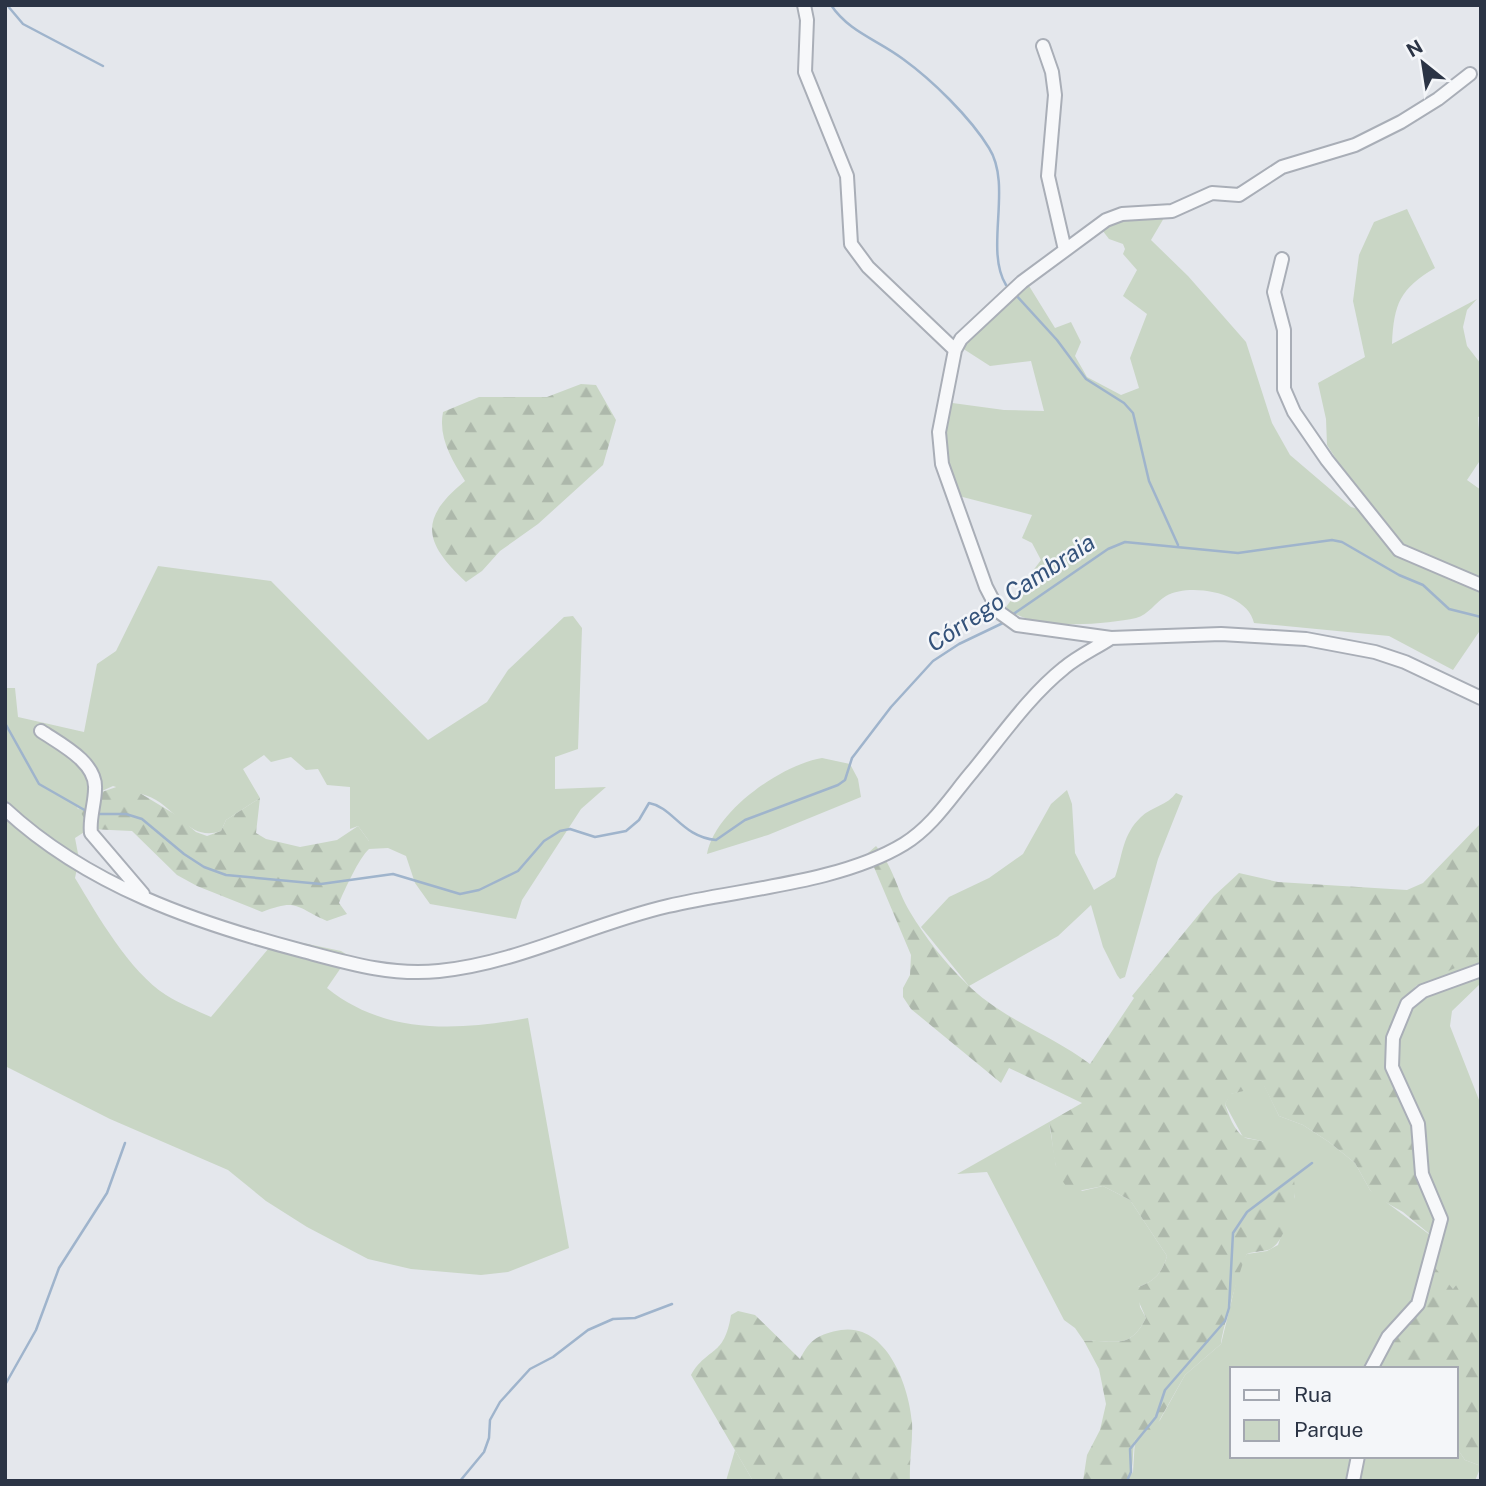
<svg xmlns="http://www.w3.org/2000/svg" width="1486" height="1486" font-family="'Public Sans',sans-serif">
  <defs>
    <pattern id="forest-firs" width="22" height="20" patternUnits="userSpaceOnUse" patternTransform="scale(1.75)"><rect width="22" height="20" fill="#c9d6c5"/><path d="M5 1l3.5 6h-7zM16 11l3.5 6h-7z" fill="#adb8ab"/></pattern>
  </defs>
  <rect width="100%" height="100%" fill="#e4e7ec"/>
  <!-- green -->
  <path fill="#c9d6c5" d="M 1171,206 L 1151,240 L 1188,276 L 1246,342 L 1272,423 L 1290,455 L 1351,507 L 1358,509 L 1364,502 L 1327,445 L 1326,419 L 1318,383 L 1365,357 L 1353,301 L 1359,255 L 1374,222 L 1407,209 L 1435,268 C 1400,289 1394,303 1392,344 L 1477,299 L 1467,310 L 1463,327 L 1467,346 L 1481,364 L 1481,416 L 1478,417 L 1481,459 L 1467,480 L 1481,490 L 1481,629 L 1453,670 L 1389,636 L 1254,623 C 1248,593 1191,582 1166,596 C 1156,602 1148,615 1136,618 C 1104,625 1029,631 1006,607 L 1041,560 L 1032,543 L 1022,538 L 1032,515 L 955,495 L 942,444 L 945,402 L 1004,410 L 1044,411 L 1031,361 L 990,366 L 962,348 L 963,338 L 1026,281 L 1055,328 L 1071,322 L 1081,342 L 1075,356 L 1087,377 L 1121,395 L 1139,388 L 1130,358 L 1147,314 L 1123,296 L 1137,270 L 1123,254 L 1125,249 L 1123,244 L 1109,239 L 1096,222 Z
    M 158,566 L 271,581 L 428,740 L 487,702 L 508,670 L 564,617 L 573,616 L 582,628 L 578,749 L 555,757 L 555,789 L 606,787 L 581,809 L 522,900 L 516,919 L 430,904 L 415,883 L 406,856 L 388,848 L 369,849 L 369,841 L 358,826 L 350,829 L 350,787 L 327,785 L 318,769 L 306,770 L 291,757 L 271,762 L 264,755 L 243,769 L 260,798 L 226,820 L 221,831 C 192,841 179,814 156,800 C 144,793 127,791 113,786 L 93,795 L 77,808 L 84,813 L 89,829 L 75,838 L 79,859 L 75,878 C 98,916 129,971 166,995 C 180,1004 196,1010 211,1017 L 269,948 L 274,937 L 341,951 L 349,956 L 327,988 C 385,1035 458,1031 528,1018 L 569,1248 L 508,1272 L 481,1275 L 411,1269 L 368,1259 L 307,1227 L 266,1201 L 228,1170 L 110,1119 L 5,1066 L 5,688 L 15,688 L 18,717 L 84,732 L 97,664 L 116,651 Z
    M 822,758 L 850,764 L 858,779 L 861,797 L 768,835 L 707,854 C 715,811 781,765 822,758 Z
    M 1067,790 L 1072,804 L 1075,853 L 1094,890 L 1115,877 C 1123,855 1122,835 1141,817 C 1151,807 1168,805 1176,793 L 1183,796 L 1158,859 L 1125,977 L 1120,979 L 1117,975 L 1103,947 L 1091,905 L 1058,936 L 969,986 L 921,927 L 949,897 L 989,878 L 1023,854 L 1051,804 Z
    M 1481,956 L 1481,983 L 1452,1011 L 1450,1026 L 1481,1105 L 1481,1280 L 1453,1289 L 1438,1274 L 1418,1296 L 1368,1369 L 1232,1369 L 1232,1456 L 1456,1456 L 1456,1447 L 1465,1460 L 1481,1466 L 1475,1481 L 1126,1481 L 1133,1472 L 1135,1440 L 1160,1420 L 1185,1375 L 1221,1344 L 1241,1262 L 1247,1254 L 1267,1251 L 1278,1245 L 1295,1196 L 1284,1158 L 1262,1141 L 1243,1137 L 1225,1104 L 1230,1094 L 1264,1085 L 1279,1116 L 1303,1125 L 1329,1142 L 1355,1163 L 1370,1190 L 1438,1241 L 1448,1227 L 1440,1218 L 1390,1058 L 1402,1005 L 1408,995 L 1427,979 Z
    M 1049,1122 L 1056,1166 L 1082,1191 L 1103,1186 L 1130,1200 L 1167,1256 C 1162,1273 1155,1281 1138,1287 L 1140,1307 L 1146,1318 C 1129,1352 1113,1339 1084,1341 L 1075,1328 L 1064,1320 L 987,1172 L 957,1174 Z
    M 735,1450 L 753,1481 L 726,1481 Z"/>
  <!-- forest -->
  <path fill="url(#forest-firs)" d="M 581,384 L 596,385 L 616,420 L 603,465 L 538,524 L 500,551 L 482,571 L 466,582 C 424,543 418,519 465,481 C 452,460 438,438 443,412 L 479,397 L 547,397 Z
    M 125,784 L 176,815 L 196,832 L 207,836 L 221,831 L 226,820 L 260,798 L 256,833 L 266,839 L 300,847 L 337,840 L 358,826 L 369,841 L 369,849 C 359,858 345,889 339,903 L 347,914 L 327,921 C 295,907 298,898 262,912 L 197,886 L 177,875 L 132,831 L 89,829 C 85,817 78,810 74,799 L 77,793 L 93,795 Z
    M 1481,823 L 1481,956 L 1416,986 L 1402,1005 L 1390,1044 L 1409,1096 L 1423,1175 L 1440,1218 L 1452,1228 L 1447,1242 L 1438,1241 L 1403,1212 L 1378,1198 L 1370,1190 L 1355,1163 L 1329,1142 L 1303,1125 L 1279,1116 L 1264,1086 L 1231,1094 L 1225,1104 C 1228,1113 1234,1131 1244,1137 C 1249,1140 1258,1139 1264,1142 C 1292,1153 1300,1184 1292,1210 C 1288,1222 1281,1246 1268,1250 C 1261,1252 1254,1251 1247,1254 C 1242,1261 1221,1334 1221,1344 L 1185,1375 L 1155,1428 L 1135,1440 C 1131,1454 1136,1469 1126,1481 L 1083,1481 L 1087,1455 L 1100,1430 L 1106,1404 L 1099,1369 L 1084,1341 C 1113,1339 1129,1352 1146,1318 L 1135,1293 L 1138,1287 C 1155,1281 1162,1273 1167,1256 L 1130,1200 L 1103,1186 L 1073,1192 C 1050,1175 1055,1147 1049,1122 L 1082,1103 L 1009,1068 L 1001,1083 L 911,1009 L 903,997 L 903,988 L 910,975 L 911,955 L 868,853 L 876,846 C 894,868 896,888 910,912 C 925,937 945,963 966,983 C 1001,1019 1050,1034 1090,1064 L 1134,998 L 1132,996 L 1214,896 L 1239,873 L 1278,882 L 1407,890 L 1423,883 Z
    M 1431,1263 L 1453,1289 L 1463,1277 L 1481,1280 L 1481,1466 L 1465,1460 L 1456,1447 L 1456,1369 L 1368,1369 L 1377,1342 L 1411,1309 Z
    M 738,1311 L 755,1315 L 800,1359 C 810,1339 819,1334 841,1330 C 886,1323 909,1385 912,1422 C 913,1442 909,1461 910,1481 L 753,1481 L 691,1375 C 708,1346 724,1358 731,1315 Z"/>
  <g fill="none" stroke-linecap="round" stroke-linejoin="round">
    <!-- stream -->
    <path stroke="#9fb4cc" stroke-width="2.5" d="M 7,5 L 23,24 L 103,66
      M 831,5 C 849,32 878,40 903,59 C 932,80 970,117 989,148 C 1013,186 984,249 1006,285
      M 1014,293 L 1057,340 L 1086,379 L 1124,403 L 1133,413 L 1149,481 L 1178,545
      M 1012,615 L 1108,549 L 1125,542 L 1238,553 L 1332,540 L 1342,542 L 1399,575 L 1423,585 L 1449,609 L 1481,617
      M 5,723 L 39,784 L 88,812
      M 98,814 L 126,814 L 142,819 L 184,854 L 204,867 L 226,875 L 321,884 L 393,874 L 460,894 L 479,890 L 518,871 L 544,841 L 560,831 L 570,829 L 595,837 L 626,831 L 639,820 L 649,803 C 673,807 682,837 716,840 L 745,820 L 838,785 L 845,780 L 852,758 L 891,707 L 933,661 L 959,644 L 1005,622
      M 5,1385 L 36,1330 L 59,1268 L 107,1193 L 125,1143
      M 460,1481 L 484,1452 L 489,1438 L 490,1420 L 500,1402 L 530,1369 L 553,1357 L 588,1330 L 613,1319 L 635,1318 L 672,1304
      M 1127,1481 L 1131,1472 L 1130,1449 L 1156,1417 L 1165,1390 L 1225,1321 L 1229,1308 L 1233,1233 L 1247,1212 L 1312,1163"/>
    <defs>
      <path id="minor" d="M 804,5 L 807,20 L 805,72 L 847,176 L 851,244 L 868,267 L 955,350
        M 1043,46 L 1052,72 L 1055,95 L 1048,176 L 1065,250
        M 1470,74 L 1438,99 L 1401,122 L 1355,145 L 1282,167 L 1239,195 L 1212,193 L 1172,211 L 1122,214 L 1106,220 L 1022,282 L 961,339 L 955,350 L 939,432 L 942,464 L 986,587 L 999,612 L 1017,625 L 1111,638 L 1221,634 L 1306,639 L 1375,652 L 1405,662 L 1481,698
        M 1282,259 L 1274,292 L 1284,330 L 1284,389 L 1294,412 L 1327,460 L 1399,550 L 1481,585
        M 41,731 C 60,744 97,762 95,789 C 95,803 89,819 91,833 L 143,894
        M 5,809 C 88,886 196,923 303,951 C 348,963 391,976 439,971 C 519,963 590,924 668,906 C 740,889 840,883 904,844 C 933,826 950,798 972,772 C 1001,737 1029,696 1064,668 C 1078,656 1096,648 1111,638
        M 1371,1369 L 1388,1337 L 1418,1304 L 1441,1219 L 1422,1174 L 1418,1124 L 1392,1067 L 1393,1038 L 1407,1004 L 1423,991 L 1481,970
        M 1353,1481 L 1358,1456"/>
    </defs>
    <!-- minor casing -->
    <use href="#minor" stroke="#a9aeb7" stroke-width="16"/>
    <!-- minor -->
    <use href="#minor" stroke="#f7f8fa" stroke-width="12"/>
  </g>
  <g text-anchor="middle" stroke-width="5" stroke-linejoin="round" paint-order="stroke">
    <!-- water labels -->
    <g font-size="24" font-style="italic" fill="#34527a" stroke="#f4f6f9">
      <text transform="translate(1011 593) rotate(-33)" y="8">Córrego Cambraia</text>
    </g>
  </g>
  <!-- border -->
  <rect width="1486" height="1486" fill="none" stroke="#2b3445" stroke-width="14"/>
  <!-- legend -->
  <rect x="1230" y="1367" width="228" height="91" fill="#f4f6f9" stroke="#a4a8b1" stroke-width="2"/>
  <rect x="1244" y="1390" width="35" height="10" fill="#f7f8fa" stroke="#a4a8b1" stroke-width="2"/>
  <text x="1294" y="1402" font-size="21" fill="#2b3445">Rua</text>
  <rect x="1244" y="1420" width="35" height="21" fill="#c9d6c5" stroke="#a4a8b1" stroke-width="2"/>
  <text x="1294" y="1437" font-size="21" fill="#2b3445">Parque</text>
  <!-- north arrow -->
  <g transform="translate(1423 63) rotate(330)" stroke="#f4f6f9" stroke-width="5" paint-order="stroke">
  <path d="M0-5L12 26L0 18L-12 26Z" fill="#2b3445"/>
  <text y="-10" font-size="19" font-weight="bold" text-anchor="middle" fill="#2b3445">N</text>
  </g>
</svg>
